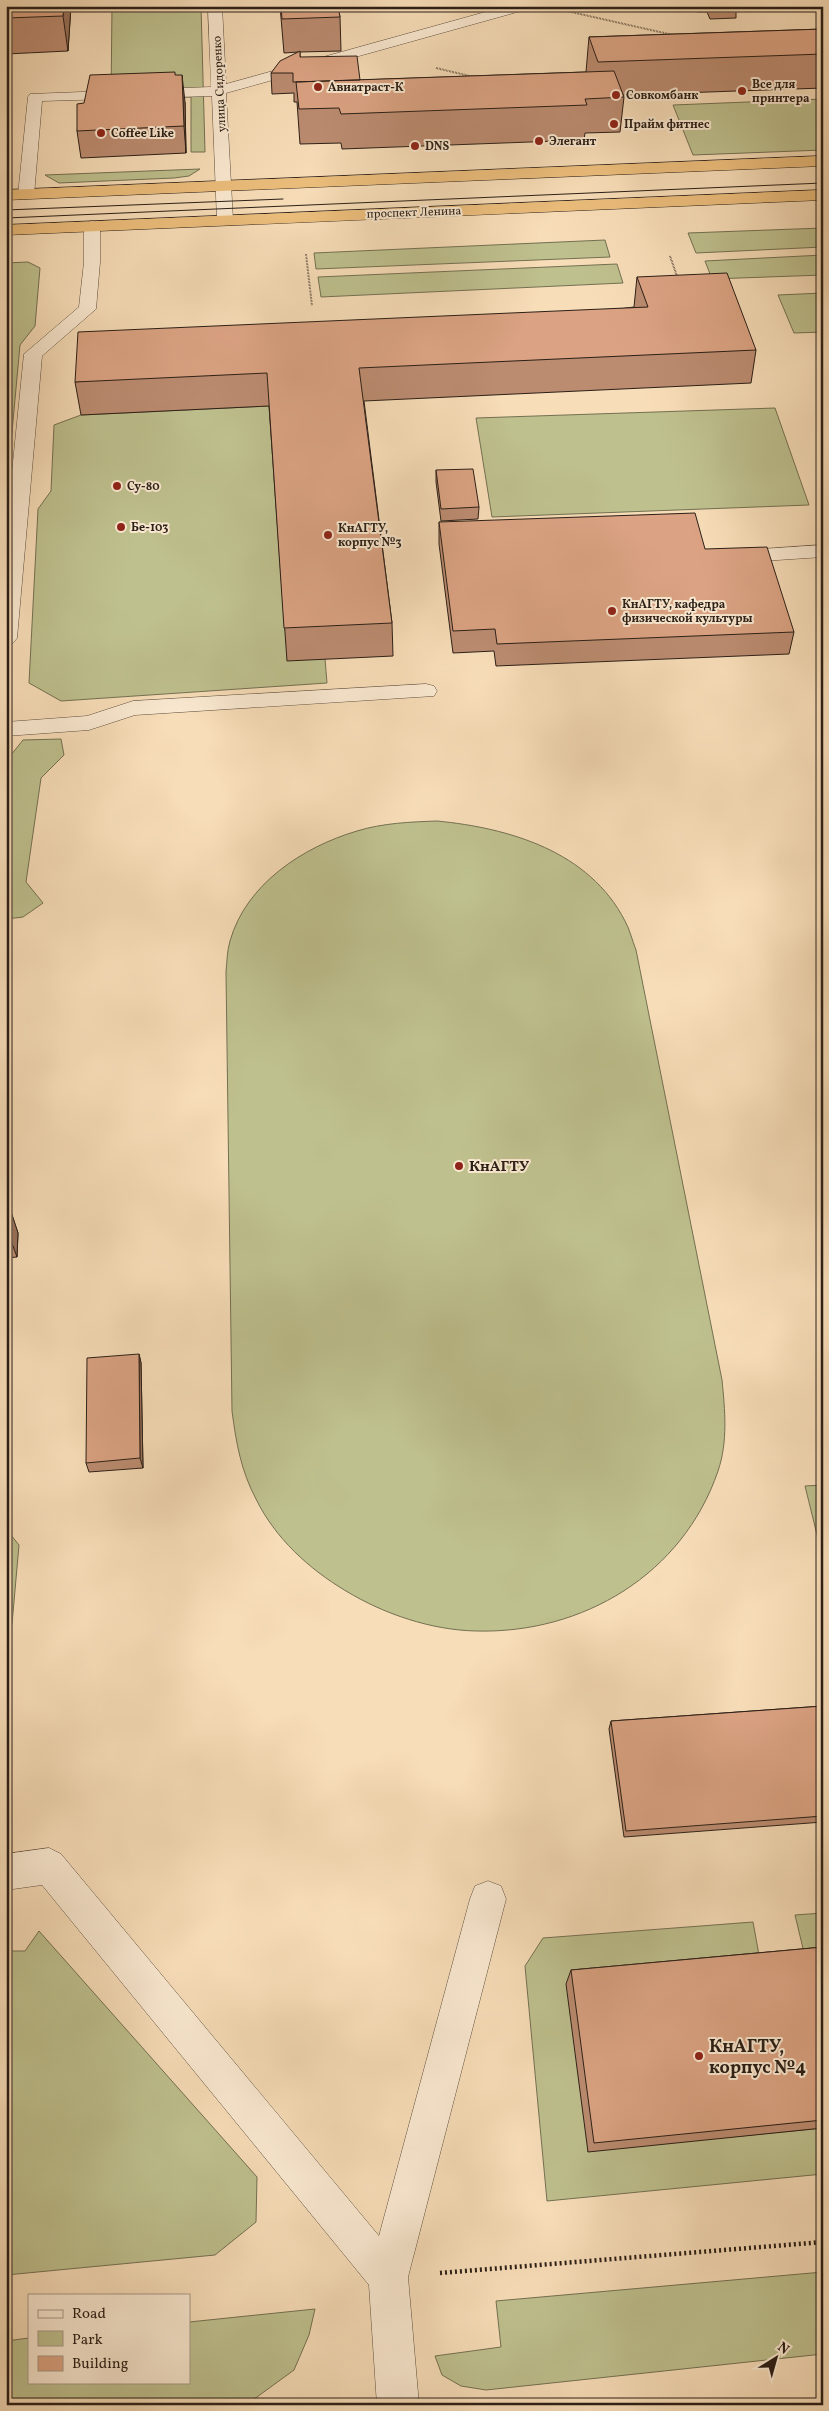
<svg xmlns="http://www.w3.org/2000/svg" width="829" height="2411" font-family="Vollkorn,serif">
  <rect width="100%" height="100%" fill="#f7ddb8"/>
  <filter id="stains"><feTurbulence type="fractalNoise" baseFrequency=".004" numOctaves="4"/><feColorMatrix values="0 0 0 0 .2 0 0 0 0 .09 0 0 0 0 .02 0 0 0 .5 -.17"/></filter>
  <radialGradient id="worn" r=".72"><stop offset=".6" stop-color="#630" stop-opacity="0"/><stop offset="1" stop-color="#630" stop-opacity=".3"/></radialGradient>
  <!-- green -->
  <path fill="#bec08e" stroke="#747052" d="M 112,6 L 201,6 L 205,152 L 191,152 L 191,97 L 111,99 Z
    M 823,99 L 823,150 L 693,155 L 673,105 Z
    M 200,169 L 189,176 L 174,178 L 59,183 L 45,175 Z
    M 823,228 L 823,247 L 696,253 L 688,233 Z
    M 605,240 L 610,257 L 316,269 L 314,253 Z
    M 823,255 L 823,275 L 712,279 L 705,261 Z
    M 28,262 L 40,268 L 35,326 L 20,345 L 6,497 L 6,263 Z
    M 617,264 L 623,283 L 321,297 L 318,277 Z
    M 823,293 L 823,332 L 794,333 L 778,295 Z
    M 269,406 L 325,659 L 327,683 L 61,701 L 29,683 L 38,509 L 51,491 L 54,425 L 81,415 Z
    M 775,408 L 809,505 L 492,517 L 476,418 Z
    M 61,739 L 64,755 L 41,778 L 26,882 L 43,903 L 23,917 L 6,919 L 6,789 L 11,755 L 23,740 Z
    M 437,821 C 509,828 589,851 625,921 C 630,930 632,940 636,950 L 722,1380 C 725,1410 728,1442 718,1471 C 683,1574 583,1634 476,1631 C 431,1630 384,1614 346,1591 C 309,1569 275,1538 256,1499 C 241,1471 236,1442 232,1411 L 226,972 C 227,962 227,951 230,941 C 246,884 303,847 357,831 C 383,823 410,822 437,821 Z
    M 823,1485 L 823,1559 L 805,1486 Z
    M 6,1529 L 19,1545 L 12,1624 L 6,1638 Z
    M 823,1913 L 823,1959 L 806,1961 L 795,1915 Z
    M 753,1922 L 761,1966 L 587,2151 L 823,2128 L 823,2174 L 547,2201 L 525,1966 L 543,1938 Z
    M 39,1931 L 257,2177 L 256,2222 L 215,2255 L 6,2275 L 6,1951 L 25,1951 Z
    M 823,2272 L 823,2354 L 486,2390 L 461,2386 L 442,2375 L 435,2356 L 501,2347 L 496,2301 Z
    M 315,2309 L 309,2335 L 294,2370 L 246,2405 L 6,2405 L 6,2341 L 29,2338 L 29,2382 L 189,2382 L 189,2322 Z"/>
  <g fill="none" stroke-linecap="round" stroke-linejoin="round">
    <defs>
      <path id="minor" d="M 208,6 L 222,6 L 226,84 L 507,6 L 530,6 L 528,9 L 226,93 L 233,220 L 231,223 L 219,223 L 217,220 L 212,96 L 42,101 L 34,195 L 32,198 L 20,198 L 18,195 L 28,97 L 30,94 L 211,87 Z
        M 92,221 L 98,223 L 100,226 L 100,262 L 96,309 L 42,356 L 17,638 L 13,643 L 6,645 L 6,531 L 24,354 L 79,307 L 84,262 L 84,226 L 86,223 Z
        M 823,545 L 823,557 L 732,563 L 725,561 L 722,557 L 725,553 L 732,551 Z
        M 426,684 L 434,686 L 437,691 L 434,696 L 135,715 L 89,730 L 6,736 L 6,722 L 87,716 L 133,701 Z
        M 49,1848 L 61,1854 L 379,2236 L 470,1899 L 475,1886 L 488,1881 L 501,1886 L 506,1899 L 408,2277 L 419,2405 L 377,2405 L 369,2285 L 42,1885 L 6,1890 L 6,1854 Z"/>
      <path id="highway" d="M 823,156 L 823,166 L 6,200 L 6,190 Z
        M 823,190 L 823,200 L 6,235 L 6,225 Z"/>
    </defs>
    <!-- minor casing -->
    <use href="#minor" stroke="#5e4e3f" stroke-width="1"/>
    <!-- highway casing -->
    <use href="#highway" stroke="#2b1f17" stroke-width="1"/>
    <!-- path-far1 -->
    <path stroke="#2b1f17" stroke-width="2" stroke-dasharray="0.5 1" stroke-linecap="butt" d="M 558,9 L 673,35
      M 436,68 L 474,77
      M 306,254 L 312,306
      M 670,256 L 678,279"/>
    <!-- path -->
    <path stroke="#2b1f17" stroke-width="4.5" stroke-dasharray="2 3" stroke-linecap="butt" d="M 440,2273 L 823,2242"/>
    <!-- minor -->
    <use href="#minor" fill="#fae9d1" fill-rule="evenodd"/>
    <!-- highway -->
    <use href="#highway" fill="#ecbe7c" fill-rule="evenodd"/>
    <!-- tram -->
    <path stroke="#2b1f17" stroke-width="1" d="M 6,210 L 283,199
      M 6,218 L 823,183"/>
  </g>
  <!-- wall -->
  <path fill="#bc8c71" stroke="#2b1f17" d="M 6,6 L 71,6 L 68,51 L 6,54 Z
    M 280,6 L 338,6 L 340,17 L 341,51 L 300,52 L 300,57 L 360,80 L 586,72 L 589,37 L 823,29 L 823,88 L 623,95 L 624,97 L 620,132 L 585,133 L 584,140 L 342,149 L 341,143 L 300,144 L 297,102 L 294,102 L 294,93 L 272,94 L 271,73 L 298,52 L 284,53 Z
    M 694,6 L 823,6 L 823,8 L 736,11 L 736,18 L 710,19 L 707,12 L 697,12 Z
    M 185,102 L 186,153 L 81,158 L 77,131 L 84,103 Z
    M 637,277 L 756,350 L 751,383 L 364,401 L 392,623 L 393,656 L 287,661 L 269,406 L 81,415 L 75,382 L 634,307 Z
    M 436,470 L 479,507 L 478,519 L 441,521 L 436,482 Z
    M 439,522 L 705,549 L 794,632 L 789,654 L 496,666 L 494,651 L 453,653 L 439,544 Z
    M 6,1199 L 18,1233 L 17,1257 L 6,1258 Z
    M 139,1354 L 141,1363 L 143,1468 L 89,1472 L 86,1463 Z
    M 823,1706 L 823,1822 L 624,1837 L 609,1729 L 611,1721 Z
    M 823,1947 L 823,2128 L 588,2152 L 566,1984 L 571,1970 Z"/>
  <!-- shaded-wall -->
  <path fill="#99725c" stroke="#2b1f17" d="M 64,6 L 71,6 L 68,51 L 63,16 Z
    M 182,75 L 185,102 L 186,153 L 184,126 Z
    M 7,1199 L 18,1233 L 17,1257 L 6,1227 Z
    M 139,1354 L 141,1363 L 143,1468 L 140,1458 Z"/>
  <!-- building -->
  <path fill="#dba383" stroke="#2b1f17" d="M 6,6 L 64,6 L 63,16 L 6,18 Z
    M 281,6 L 338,6 L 340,17 L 282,19 Z
    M 823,29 L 823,54 L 598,62 L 589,37 Z
    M 300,51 L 300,57 L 357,56 L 360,80 L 293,82 L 293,73 L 271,73 L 280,61 Z
    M 614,71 L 624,97 L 585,99 L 587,105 L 341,114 L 339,108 L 299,109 L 296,82 Z
    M 175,72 L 175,75 L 182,75 L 184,126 L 77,131 L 77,104 L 84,103 L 90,75 Z
    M 727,273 L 756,350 L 359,368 L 392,623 L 284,628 L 267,373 L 75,382 L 78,332 L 648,307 L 637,277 Z
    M 473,469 L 479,507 L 441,509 L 436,470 Z
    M 695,513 L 705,549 L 767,547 L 794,632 L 497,644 L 495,629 L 453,631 L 439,522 Z
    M 139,1354 L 140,1458 L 86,1463 L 87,1358 Z
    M 823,1706 L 823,1816 L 626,1831 L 611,1721 Z
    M 823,1947 L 823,2120 L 594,2143 L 571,1970 Z"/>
  <!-- markers -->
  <g fill="#8f2418" stroke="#fae9d1" stroke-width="2">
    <circle cx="318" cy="87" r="5"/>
    <circle cx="742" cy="91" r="5"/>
    <circle cx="616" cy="95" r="5"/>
    <circle cx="614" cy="124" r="5"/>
    <circle cx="101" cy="133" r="5"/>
    <circle cx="539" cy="141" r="5"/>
    <circle cx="415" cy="146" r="5"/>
    <circle cx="117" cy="486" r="5"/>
    <circle cx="121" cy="527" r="5"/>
    <circle cx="328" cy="535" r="5"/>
    <circle cx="612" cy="611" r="5"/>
    <circle cx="459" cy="1166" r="5"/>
    <circle cx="699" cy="2056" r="5"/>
  </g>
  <g text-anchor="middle" stroke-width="4" stroke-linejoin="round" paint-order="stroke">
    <!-- far-street labels -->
    <g font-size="12" fill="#2b1f17" stroke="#fae9d1">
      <text transform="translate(219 84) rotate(-93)" y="4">улица Сидоренко</text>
      <text transform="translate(414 212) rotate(-2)" y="4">проспект Ленина</text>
    </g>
    <!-- far-poi labels -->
    <g font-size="12" font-weight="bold" fill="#2b1f17" stroke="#fae9d1" text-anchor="start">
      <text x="752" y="88">Все для<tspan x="752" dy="14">принтера</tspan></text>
      <text x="328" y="91">Авиатраст-К</text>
      <text x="626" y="99">Совкомбанк</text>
      <text x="624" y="128">Прайм фитнес</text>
      <text x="111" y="137">Coffee Like</text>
      <text x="549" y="145">Элегант</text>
      <text x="425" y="150">DNS</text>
      <text x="127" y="490">Су-80</text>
      <text x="131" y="531">Бе-103</text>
      <text x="338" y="532">КнАГТУ,<tspan x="338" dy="14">корпус №3</tspan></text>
      <text x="622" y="608">КнАГТУ, кафедра<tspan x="622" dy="14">физической культуры</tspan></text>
    </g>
    <!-- poi labels -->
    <g font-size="15" font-weight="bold" fill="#2b1f17" stroke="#fae9d1" text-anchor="start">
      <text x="469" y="1171">КнАГТУ</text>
    </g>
    <!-- near-poi labels -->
    <g font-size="18" font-weight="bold" fill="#2b1f17" stroke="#fae9d1" text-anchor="start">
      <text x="709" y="2052">КнАГТУ,<tspan x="709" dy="21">корпус №4</tspan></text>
    </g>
  </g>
  <!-- margin -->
  <rect width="829" height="2411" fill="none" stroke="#f7ddb8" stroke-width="25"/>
  <rect x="8" y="8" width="814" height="2396" fill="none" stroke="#2b1f17" stroke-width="2.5"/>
  <rect x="12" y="12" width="804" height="2386" fill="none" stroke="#2b1f17"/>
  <!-- legend -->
  <rect x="28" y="2294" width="162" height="90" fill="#fae9d1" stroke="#a79887"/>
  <rect x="38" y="2310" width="25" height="8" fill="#fae9d1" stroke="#a79887"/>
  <text x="72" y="2318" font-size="15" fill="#2b1f17">Road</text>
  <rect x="38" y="2331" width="25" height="15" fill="#bec08e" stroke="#a79887"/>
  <text x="72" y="2344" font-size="15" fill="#2b1f17">Park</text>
  <rect x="38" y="2356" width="25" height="15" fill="#dba383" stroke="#a79887"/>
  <text x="72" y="2368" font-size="15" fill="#2b1f17">Building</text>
  <!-- north arrow -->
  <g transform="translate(776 2358) rotate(37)" stroke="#fae9d1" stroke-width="4" paint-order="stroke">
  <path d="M0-4L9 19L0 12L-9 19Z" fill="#2b1f17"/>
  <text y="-8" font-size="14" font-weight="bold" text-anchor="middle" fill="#2b1f17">N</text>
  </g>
  <rect width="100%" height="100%" filter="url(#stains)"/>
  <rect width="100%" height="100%" fill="url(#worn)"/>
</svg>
